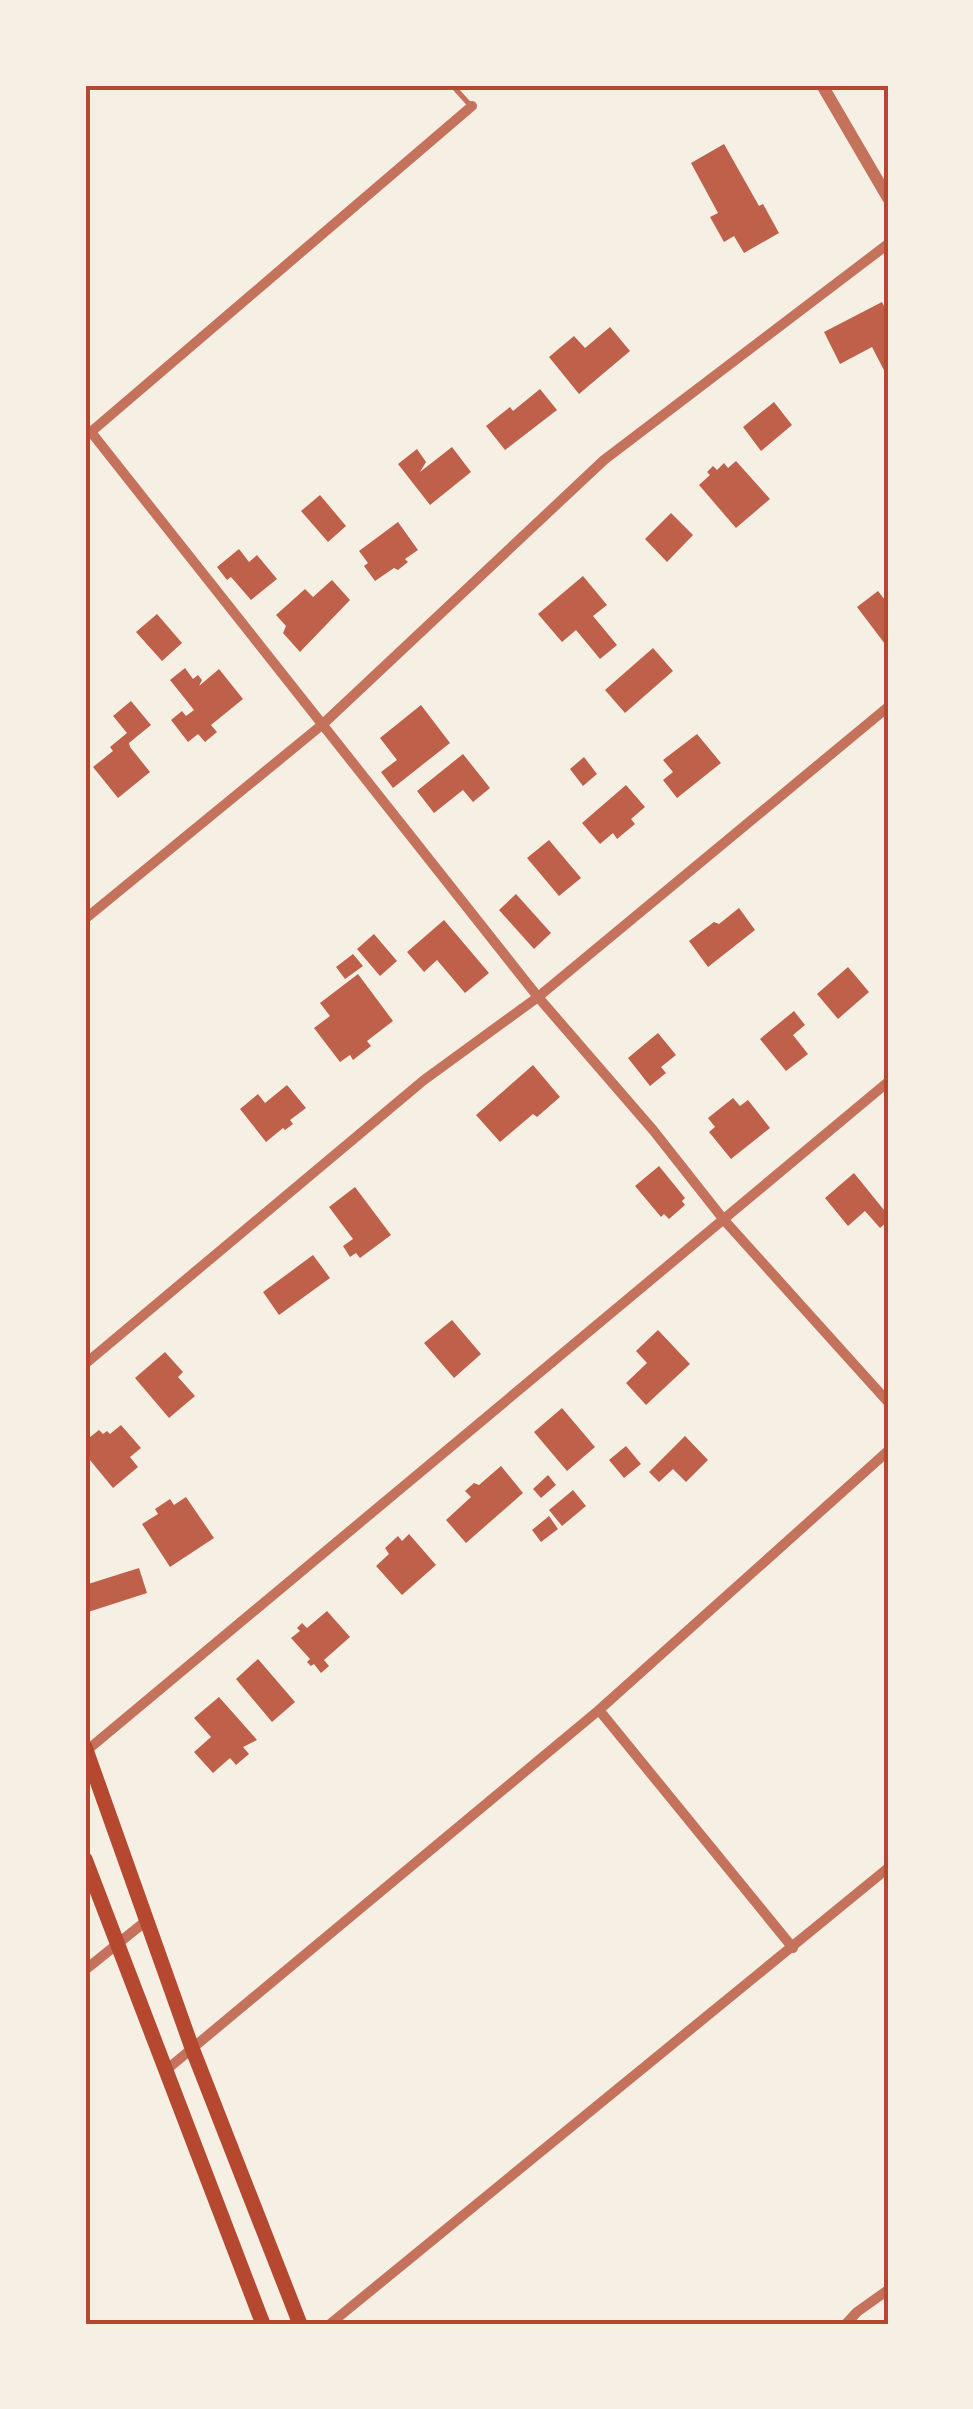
<svg xmlns="http://www.w3.org/2000/svg" width="973" height="2409" font-family="'Crimson Pro',serif">
  <rect width="100%" height="100%" fill="#f6efe4"/>
  <!-- building -->
  <path fill="#bf614a" d="M 724,144 L 759,206 L 763,204 L 779,233 L 744,253 L 734,236 L 724,242 L 710,217 L 718,213 L 691,163 Z
    M 882,302 L 886,310 L 888,309 L 888,378 L 872,347 L 840,364 L 824,332 Z
    M 610,327 L 630,351 L 579,394 L 549,357 L 574,336 L 585,348 Z
    M 540,389 L 557,410 L 505,450 L 486,426 L 510,407 L 513,411 Z
    M 774,402 L 792,425 L 761,451 L 743,427 Z
    M 452,447 L 471,472 L 430,505 L 398,464 L 417,449 L 426,462 L 420,472 Z
    M 736,461 L 770,499 L 736,528 L 699,485 L 710,475 L 707,472 L 713,466 L 717,470 L 724,463 L 728,468 Z
    M 320,495 L 346,526 L 328,542 L 301,511 Z
    M 671,513 L 693,535 L 667,562 L 645,539 Z
    M 398,522 L 418,550 L 405,559 L 408,562 L 398,570 L 394,568 L 375,581 L 364,566 L 368,563 L 359,551 Z
    M 239,549 L 249,562 L 257,555 L 277,579 L 251,600 L 231,577 L 227,580 L 217,567 Z
    M 583,576 L 607,605 L 593,616 L 617,645 L 600,659 L 576,630 L 562,642 L 538,614 Z
    M 332,580 L 350,600 L 300,652 L 283,633 L 286,626 L 276,615 L 305,589 L 313,597 Z
    M 878,591 L 888,604 L 888,648 L 857,607 Z
    M 157,614 L 182,643 L 162,661 L 136,632 Z
    M 653,648 L 673,671 L 625,713 L 605,690 Z
    M 185,668 L 193,679 L 198,675 L 202,680 L 199,686 L 219,669 L 243,699 L 211,725 L 217,732 L 205,742 L 198,734 L 188,742 L 171,720 L 182,711 L 186,716 L 194,710 L 170,680 Z
    M 131,701 L 151,725 L 129,743 L 130,747 L 150,772 L 118,798 L 93,767 L 113,751 L 110,747 L 127,733 L 113,716 Z
    M 421,705 L 450,743 L 393,788 L 381,772 L 397,760 L 380,738 Z
    M 697,734 L 721,763 L 677,798 L 663,780 L 673,772 L 663,760 Z
    M 463,754 L 490,788 L 473,802 L 463,790 L 434,813 L 417,791 Z
    M 584,757 L 597,774 L 583,786 L 570,769 Z
    M 626,785 L 645,807 L 631,819 L 635,824 L 617,839 L 613,833 L 600,844 L 582,823 Z
    M 549,840 L 581,878 L 559,896 L 527,858 Z
    M 516,894 L 551,933 L 534,949 L 499,910 Z
    M 739,908 L 755,930 L 708,967 L 689,941 L 714,922 L 719,924 Z
    M 444,920 L 489,973 L 465,993 L 437,960 L 424,972 L 407,952 Z
    M 374,934 L 397,961 L 380,976 L 357,949 Z
    M 353,954 L 363,966 L 345,979 L 336,967 Z
    M 848,967 L 869,992 L 838,1019 L 817,994 Z
    M 358,974 L 393,1021 L 367,1041 L 371,1046 L 353,1060 L 350,1055 L 340,1062 L 314,1028 L 330,1016 L 320,1003 Z
    M 794,1011 L 805,1025 L 793,1035 L 808,1054 L 786,1071 L 760,1039 Z
    M 658,1033 L 676,1055 L 661,1067 L 666,1073 L 650,1086 L 628,1058 Z
    M 533,1065 L 560,1097 L 537,1117 L 533,1114 L 500,1142 L 476,1115 Z
    M 287,1085 L 306,1108 L 290,1120 L 293,1124 L 285,1130 L 283,1128 L 266,1142 L 240,1109 L 258,1094 L 265,1103 Z
    M 733,1098 L 740,1106 L 748,1100 L 770,1128 L 731,1159 L 709,1132 L 715,1127 L 708,1118 Z
    M 659,1166 L 685,1198 L 682,1201 L 685,1205 L 669,1219 L 664,1214 L 661,1217 L 635,1186 Z
    M 854,1173 L 888,1215 L 888,1221 L 880,1228 L 865,1211 L 848,1226 L 825,1198 Z
    M 355,1187 L 391,1235 L 360,1258 L 356,1253 L 350,1257 L 343,1246 L 353,1239 L 329,1207 Z
    M 313,1255 L 330,1278 L 279,1315 L 263,1292 Z
    M 452,1320 L 481,1354 L 454,1378 L 424,1343 Z
    M 658,1330 L 690,1364 L 646,1405 L 626,1383 L 647,1363 L 636,1351 Z
    M 165,1352 L 183,1372 L 178,1377 L 195,1396 L 169,1418 L 135,1378 Z
    M 562,1408 L 595,1447 L 567,1471 L 534,1432 Z
    M 121,1425 L 141,1448 L 130,1457 L 138,1467 L 113,1488 L 85,1454 L 85,1441 L 99,1430 L 103,1434 L 107,1431 L 110,1434 Z
    M 685,1436 L 708,1460 L 686,1482 L 673,1469 L 659,1482 L 649,1472 Z
    M 626,1446 L 641,1464 L 624,1478 L 609,1460 Z
    M 501,1466 L 523,1493 L 466,1543 L 446,1520 L 471,1497 L 465,1491 L 474,1483 L 479,1485 Z
    M 548,1475 L 556,1485 L 541,1498 L 533,1489 Z
    M 573,1490 L 586,1506 L 562,1526 L 549,1510 Z
    M 186,1497 L 214,1538 L 170,1567 L 142,1524 L 158,1514 L 155,1509 L 170,1499 L 174,1505 Z
    M 549,1516 L 558,1529 L 541,1542 L 532,1530 Z
    M 409,1534 L 436,1565 L 402,1595 L 376,1566 L 389,1554 L 385,1548 L 398,1536 L 402,1541 Z
    M 139,1568 L 147,1593 L 85,1613 L 85,1585 Z
    M 327,1611 L 350,1637 L 324,1660 L 329,1666 L 321,1673 L 314,1664 L 311,1666 L 307,1662 L 310,1659 L 291,1638 L 300,1631 L 297,1628 L 302,1623 L 307,1628 Z
    M 258,1659 L 295,1702 L 272,1722 L 236,1679 Z
    M 219,1697 L 257,1740 L 243,1747 L 249,1754 L 236,1765 L 230,1758 L 213,1773 L 194,1752 L 211,1737 L 194,1718 Z"/>
  <g fill="none" stroke-linecap="round" stroke-linejoin="round">
    <!-- service -->
    <path stroke="#c5725c" stroke-width="5" d="M 452,85 L 470,105"/>
    <!-- minor -->
    <path stroke="#c5725c" stroke-width="10" d="M 91,432 L 538,997 L 653,1130 L 724,1220 L 888,1402
      M 85,437 L 472,106
      M 85,919 L 323,724 L 604,460 L 888,244
      M 85,1364 L 424,1080 L 538,997 L 888,707
      M 599,1710 L 793,1948
      M 85,1752 L 888,1082
      M 85,1970 L 146,1921
      M 165,2071 L 599,1710 L 888,1451
      M 330,2324 L 888,1868
      M 846,2324 L 857,2312 L 888,2290"/>
    <!-- tertiary -->
    <path stroke="#c5725c" stroke-width="12" d="M 822,85 L 888,198"/>
    <!-- primary -->
    <path stroke="#b5482f" stroke-width="15" d="M 85,1747 L 192,2048 L 300,2324
      M 85,1859 L 263,2324"/>
  </g>
  <!-- border -->
  <rect width="973" height="2409" fill="none" stroke="#f6efe4" stroke-width="175"/>
  <rect x="88" y="88" width="798" height="2234" fill="none" stroke="#b5482f" stroke-width="4"/>
</svg>
